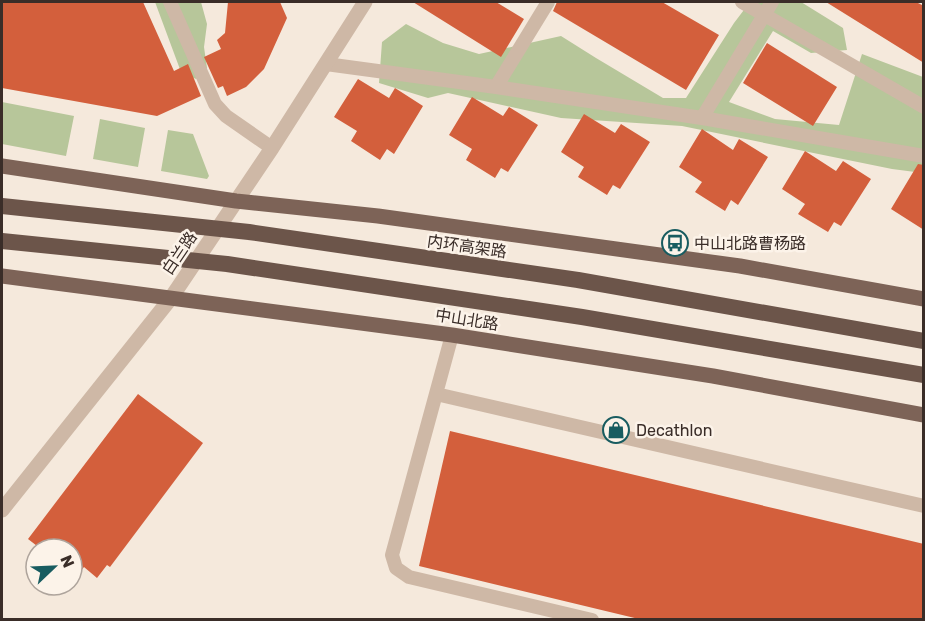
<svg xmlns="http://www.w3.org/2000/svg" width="925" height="621" font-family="Rubik,'Noto Sans SC',sans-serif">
  <rect width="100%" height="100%" fill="#f5e9dc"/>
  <!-- green -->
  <path fill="#b7c69a" d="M 155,2 L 201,2 L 207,24 L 204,47 L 207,68 L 196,79 L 181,72 Z
    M 750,2 L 801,2 L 843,28 L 847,50 L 811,53 L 773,31 L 729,102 L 775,119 L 839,125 L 862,54 L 923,77 L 923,173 L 892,169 L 682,126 L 561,118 L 448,93 L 428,98 L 379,83 L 382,42 L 406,24 L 443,43 L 479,54 L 561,36 L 596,58 L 663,98 L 686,98 L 734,23 Z
    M 2,102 L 74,116 L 66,156 L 2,144 Z
    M 100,119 L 145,128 L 138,167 L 93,159 Z
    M 168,130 L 193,134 L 209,176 L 207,179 L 161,171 Z"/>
  <!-- building -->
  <path fill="#d35f3c" d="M 2,2 L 143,2 L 174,71 L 188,64 L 201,96 L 157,116 L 2,88 Z
    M 228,2 L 280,2 L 287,18 L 264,69 L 246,87 L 227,96 L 223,86 L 218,88 L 204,57 L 221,49 L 217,40 L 225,33 Z
    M 413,2 L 496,2 L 524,19 L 501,57 Z
    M 557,2 L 662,2 L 719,35 L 686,90 L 553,11 Z
    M 826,2 L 916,2 L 924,6 L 924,63 Z
    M 767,43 L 837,87 L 813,126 L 743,83 Z
    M 358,79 L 389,98 L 395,88 L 423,106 L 394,154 L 387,149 L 380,160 L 351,141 L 357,131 L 334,117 Z
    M 472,97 L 503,116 L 509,107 L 538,125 L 508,172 L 501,168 L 495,178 L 466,160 L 472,149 L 449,135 Z
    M 584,114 L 615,133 L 621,124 L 650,142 L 620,189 L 613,185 L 607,195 L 578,177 L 584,167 L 561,152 Z
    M 702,129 L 733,150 L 739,139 L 768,157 L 738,205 L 731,200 L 725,211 L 695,192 L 702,182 L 679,167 Z
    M 805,151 L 836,171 L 843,161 L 871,179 L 841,226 L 834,222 L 828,232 L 798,214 L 805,204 L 782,189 Z
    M 918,164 L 924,165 L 924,230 L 891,209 Z
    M 138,394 L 203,443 L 110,567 L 107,565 L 97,578 L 84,567 L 76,577 L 72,574 L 72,549 L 41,549 L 28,539 Z
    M 450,431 L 924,544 L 924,620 L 643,620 L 419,566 Z"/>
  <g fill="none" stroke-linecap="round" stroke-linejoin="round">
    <!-- service -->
    <path stroke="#ceb8a6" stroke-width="14" d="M 170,2 L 215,104 L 226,116 L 272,148
      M 548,2 L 496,87 L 702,118 L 772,2
      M 742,2 L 924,107
      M 326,64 L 496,87
      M 702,118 L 924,156
      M 452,335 L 392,555 L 396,568 L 409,577 L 592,620
      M 436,394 L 924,506"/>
    <!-- minor -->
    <path stroke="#ceb8a6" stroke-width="15" d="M 2,510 L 171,298 L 272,148 L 365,2"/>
    <!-- primary -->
    <path stroke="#7d6357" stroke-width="15" d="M 2,166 L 236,201 L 378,216 L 740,266 L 924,299
      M 2,276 L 452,335 L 713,376 L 924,415"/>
    <!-- trunk-bridge -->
    <path stroke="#6c554a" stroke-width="16" d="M 2,206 L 249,232 L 578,280 L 924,341
      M 2,241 L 227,264 L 582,317 L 924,375"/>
  </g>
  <!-- icons -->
  <defs>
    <symbol id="bus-ring" viewBox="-11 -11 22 22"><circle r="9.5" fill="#fcf3e9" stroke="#185c60" stroke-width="1.5"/><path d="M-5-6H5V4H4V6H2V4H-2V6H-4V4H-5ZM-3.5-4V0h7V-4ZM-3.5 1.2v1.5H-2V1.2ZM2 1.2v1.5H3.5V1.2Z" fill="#185c60"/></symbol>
    <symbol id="shop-ring" viewBox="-11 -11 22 22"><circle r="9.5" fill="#fcf3e9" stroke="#185c60" stroke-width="1.5"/><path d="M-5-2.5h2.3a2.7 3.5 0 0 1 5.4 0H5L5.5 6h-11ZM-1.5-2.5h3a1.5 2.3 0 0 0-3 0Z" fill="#185c60"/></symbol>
  </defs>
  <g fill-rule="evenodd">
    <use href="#bus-ring" x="660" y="228" width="30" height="30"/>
    <use href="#shop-ring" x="601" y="415" width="30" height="30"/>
  </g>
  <g text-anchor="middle" stroke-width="5" stroke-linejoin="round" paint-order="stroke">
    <!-- poi labels -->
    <g font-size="16" fill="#3a2d28" stroke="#fcf3e9" text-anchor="start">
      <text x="694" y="249">中山北路曹杨路</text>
      <text x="636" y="436">Decathlon</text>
    </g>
    <!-- street labels -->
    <g font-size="16" fill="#3a2d28" stroke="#fcf3e9">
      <text transform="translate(467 246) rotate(8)" y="6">内环高架路</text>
      <text transform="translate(179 253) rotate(-56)" y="6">白兰路</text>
      <text transform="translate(467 319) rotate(9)" y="6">中山北路</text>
    </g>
  </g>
  <!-- border -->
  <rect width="925" height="621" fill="none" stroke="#3a2d28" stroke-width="6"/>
  <!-- north arrow -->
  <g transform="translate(54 567) rotate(67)"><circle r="28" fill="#fcf3e9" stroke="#aea49c" stroke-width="1.5"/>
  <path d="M0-4.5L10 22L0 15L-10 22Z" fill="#185c60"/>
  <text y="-9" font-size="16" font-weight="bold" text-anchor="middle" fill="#3a2d28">N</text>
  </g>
</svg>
